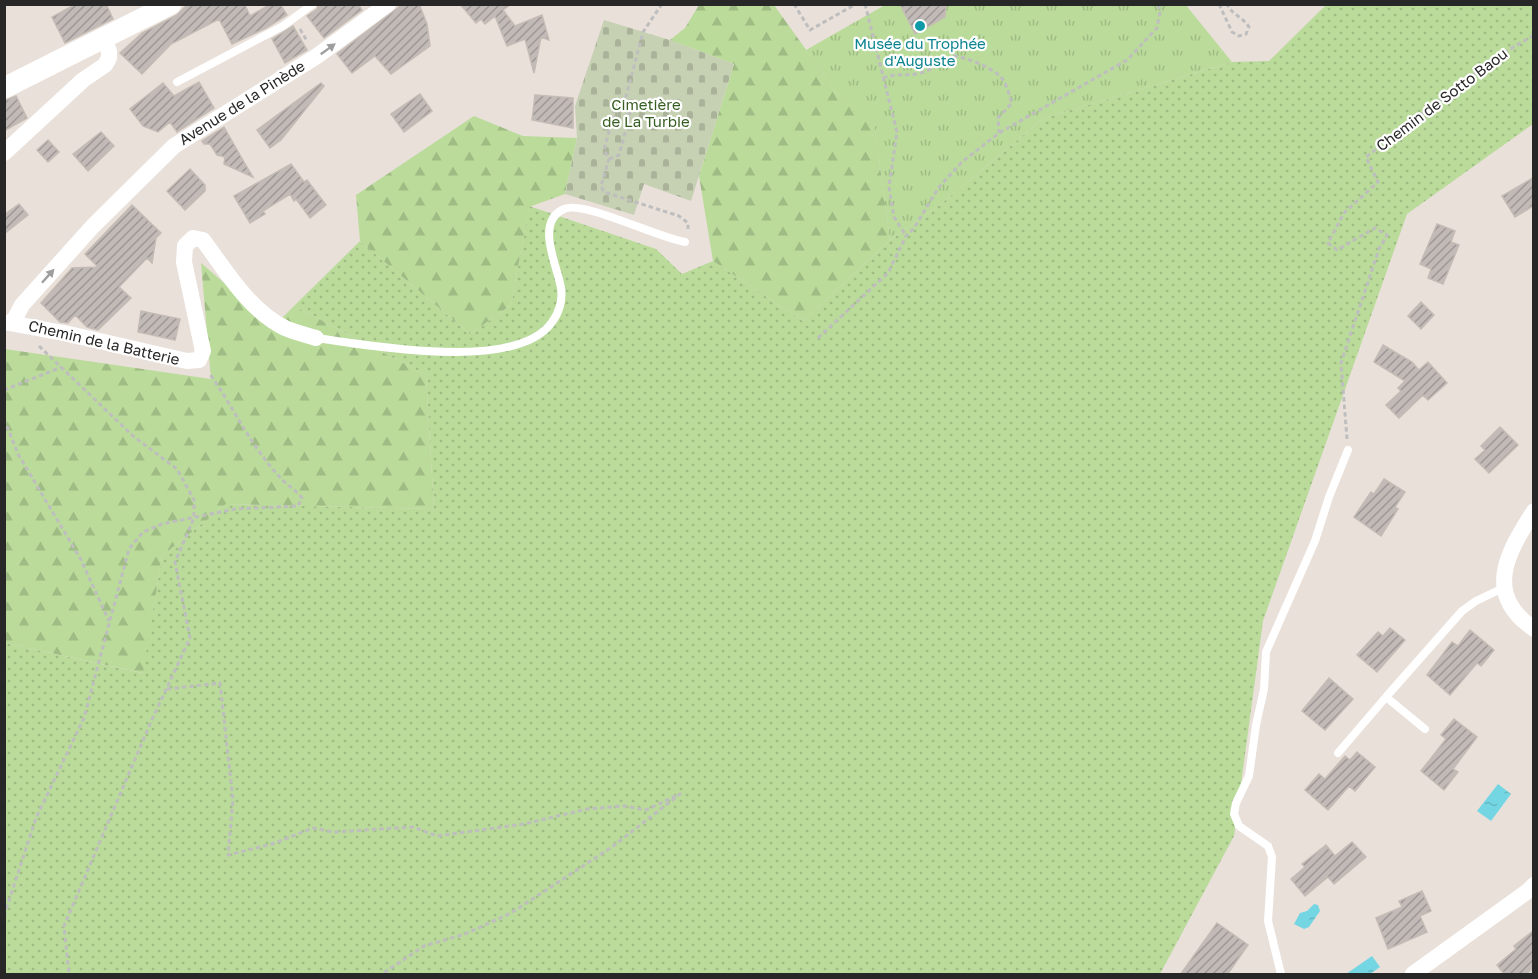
<svg xmlns="http://www.w3.org/2000/svg" width="1538" height="979" font-family="'Golos Text',sans-serif">
  <defs>
    <pattern id="grass-dots" width="8" height="8" patternUnits="userSpaceOnUse" patternTransform="scale(1.5)"><rect width="8" height="8" fill="#badb9a"/><path d="M2 2h.1M6 6h.1" fill="none" stroke="#a0bc85" stroke-width="1.8" stroke-linecap="round"/></pattern>
    <pattern id="forest-firs" width="22" height="20" patternUnits="userSpaceOnUse" patternTransform="scale(1.5)"><rect width="22" height="20" fill="#badb9a"/><path d="M5 1l3.5 6h-7zM16 11l3.5 6h-7z" fill="#a0bc85"/></pattern>
    <pattern id="cemetery-stones" width="16" height="16" patternUnits="userSpaceOnUse" patternTransform="scale(1.5)"><rect width="16" height="16" fill="#c6d1b3"/><path d="M2 7V4a2 2 0 0 1 4 0v3zM10 15v-3a2 2 0 0 1 4 0v3z" fill="#aab39a"/></pattern>
    <pattern id="park-tufts" width="24" height="20" patternUnits="userSpaceOnUse" patternTransform="scale(1.5)"><rect width="24" height="20" fill="#badb9a"/><path d="M3 7l-1-3M5 7V3M7 7l1-3M15 17l-1-3M17 17v-4M19 17l1-3" fill="none" stroke="#a0bc85"/></pattern>
    <pattern id="water-ripples" width="26" height="14" patternUnits="userSpaceOnUse" patternTransform="scale(1.5)"><rect width="26" height="14" fill="#75d6e3"/><path d="M2 4q2-2 4 0t4 0M15 11q2-2 4 0t4 0" fill="none" stroke="#65b8c3"/></pattern>
    <pattern id="building-hatch" width="6" height="6" patternUnits="userSpaceOnUse" patternTransform="scale(1.5)"><rect width="6" height="6" fill="#c1bab7"/><path d="M-1 1l2-2M0 6l6-6M5 7l2-2" fill="none" stroke="#9d9795"/></pattern>
  </defs>
  <rect width="100%" height="100%" fill="#e9e0da"/>
  <!-- grass -->
  <path fill="url(#grass-dots)" d="M 1326,5 L 1533,5 L 1533,124 L 1407,214 L 1263,621 L 1234,836 L 1160,974 L 5,974 L 5,643 L 142,673 L 162,556 L 226,504 L 434,509 L 426,375 L 294,306 L 360,241 L 470,334 L 511,305 L 529,206 L 656,249 L 682,274 L 713,261 L 803,321 L 890,240 L 942,203 L 1044,118 L 1232,62 L 1269,61 Z"/>
  <!-- forest -->
  <path fill="url(#forest-firs)" d="M 699,5 L 774,5 L 837,93 L 874,121 L 890,240 L 803,321 L 713,261 L 699,176 L 734,64 L 670,40 L 685,28 Z
    M 474,116 L 523,136 L 577,138 L 565,194 L 529,207 L 511,305 L 470,334 L 360,241 L 356,195 Z
    M 201,263 L 274,326 L 294,306 L 426,375 L 434,509 L 226,504 L 162,556 L 143,673 L 5,643 L 5,349 L 211,379 Z"/>
  <!-- cemetery -->
  <path fill="url(#cemetery-stones)" d="M 604,20 L 670,40 L 734,64 L 691,201 L 644,184 L 634,215 L 565,194 L 577,138 L 575,106 Z"/>
  <!-- park -->
  <path fill="url(#park-tufts)" d="M 1185,4 L 1232,62 L 1044,118 L 942,203 L 890,240 L 874,122 L 837,93 L 806,50 L 885,5 Z"/>
  <!-- water -->
  <path fill="url(#water-ripples)" d="M 1498,784 L 1511,794 L 1491,821 L 1477,811 Z
    M 1314,904 L 1318,905 L 1320,911 L 1309,927 L 1304,929 L 1294,924 L 1300,913 L 1307,911 Z
    M 1372,956 L 1380,967 L 1370,974 L 1346,974 Z"/>
  <!-- building -->
  <path fill="url(#building-hatch)" stroke="#c4bcb4" stroke-width="1.5" d="M 76,4 L 106,4 L 113,19 L 65,43 L 52,17 Z
    M 188,4 L 247,4 L 245,5 L 250,16 L 271,4 L 280,4 L 287,15 L 266,28 L 232,44 L 219,19 L 171,44 L 142,74 L 120,53 L 142,33 L 177,15 Z
    M 319,4 L 358,4 L 362,10 L 324,38 L 307,16 L 317,9 Z
    M 403,4 L 419,4 L 427,24 L 430,46 L 391,74 L 375,56 L 352,73 L 337,54 Z
    M 460,4 L 511,4 L 503,10 L 515,26 L 542,15 L 549,40 L 541,37 L 534,73 L 525,39 L 507,46 L 495,16 L 485,24 L 481,19 L 476,23 Z
    M 900,4 L 946,4 L 945,17 L 915,34 Z
    M 293,26 L 307,50 L 285,63 L 272,39 Z
    M 199,82 L 214,108 L 177,132 L 170,122 L 158,132 L 143,126 L 130,109 L 163,83 L 174,96 Z
    M 321,83 L 324,86 L 281,140 L 270,148 L 257,130 Z
    M 420,94 L 432,111 L 404,132 L 391,114 Z
    M 535,95 L 573,98 L 573,128 L 532,120 Z
    M 16,96 L 27,118 L 4,131 L 4,101 Z
    M 224,127 L 244,162 L 253,177 L 224,164 L 225,157 L 217,155 L 210,144 L 204,144 L 202,141 Z
    M 101,132 L 114,146 L 88,171 L 73,154 Z
    M 48,140 L 59,152 L 48,162 L 37,150 Z
    M 291,164 L 304,182 L 307,180 L 326,205 L 310,218 L 296,199 L 294,201 L 290,194 L 263,211 L 265,214 L 250,223 L 234,196 Z
    M 190,169 L 205,185 L 205,191 L 185,210 L 167,191 Z
    M 1533,178 L 1533,206 L 1515,217 L 1502,196 Z
    M 19,204 L 28,215 L 4,234 L 4,215 Z
    M 132,205 L 161,233 L 156,238 L 152,263 L 147,258 L 119,287 L 131,298 L 98,330 L 87,327 L 75,315 L 68,323 L 60,322 L 41,303 L 72,268 L 98,267 L 85,254 Z
    M 1437,224 L 1455,231 L 1451,242 L 1459,245 L 1443,284 L 1428,278 L 1431,269 L 1420,264 Z
    M 1421,302 L 1434,315 L 1421,329 L 1408,316 Z
    M 141,311 L 180,319 L 175,340 L 138,332 Z
    M 1383,345 L 1412,362 L 1419,370 L 1428,362 L 1447,383 L 1428,400 L 1423,395 L 1399,418 L 1386,405 L 1401,391 L 1398,388 L 1405,381 L 1374,362 Z
    M 1500,427 L 1518,445 L 1489,473 L 1475,459 L 1485,450 L 1481,446 Z
    M 1384,479 L 1405,492 L 1395,507 L 1398,509 L 1381,536 L 1354,517 L 1371,492 L 1374,494 Z
    M 1390,628 L 1405,640 L 1377,672 L 1357,655 L 1378,632 L 1383,636 Z
    M 1470,630 L 1494,650 L 1481,666 L 1477,663 L 1450,695 L 1427,675 L 1452,642 L 1458,646 Z
    M 1329,678 L 1353,699 L 1325,730 L 1302,711 Z
    M 1454,719 L 1477,737 L 1453,769 L 1458,772 L 1444,790 L 1421,771 L 1446,739 L 1441,735 Z
    M 1357,752 L 1375,767 L 1355,791 L 1349,786 L 1328,810 L 1305,790 L 1319,774 L 1325,779 L 1345,756 L 1350,760 Z
    M 1352,842 L 1366,857 L 1334,884 L 1328,877 L 1305,896 L 1291,879 L 1305,867 L 1302,864 L 1326,845 L 1335,856 Z
    M 1422,891 L 1431,911 L 1420,916 L 1427,932 L 1388,949 L 1376,918 L 1402,907 L 1399,901 Z
    M 1217,923 L 1248,945 L 1227,975 L 1180,975 Z
    M 1533,931 L 1533,968 L 1525,975 L 1505,975 L 1497,965 L 1516,949 L 1514,946 Z"/>
  <g fill="none" stroke-linecap="round" stroke-linejoin="round">
    <!-- path -->
    <path stroke="#bebebe" stroke-width="3" stroke-dasharray="4.5 3" stroke-linecap="butt" d="M 662,4 L 643,32 L 623,108 L 615,109 L 604,150 L 609,159 L 601,186 L 604,192 L 679,216 L 688,223 L 688,229
      M 794,4 L 810,30 L 856,4
      M 865,4 L 897,132 L 889,187 L 894,217 L 906,236
      M 1219,4 L 1232,32 L 1239,36 L 1246,34 L 1249,27 C 1243,17 1232,15 1227,4
      M 300,29 L 307,41
      M 883,78 C 898,73 901,76 916,74 C 929,72 943,62 955,56 C 970,59 988,66 1000,76 C 1006,82 1009,94 1012,103 L 998,118 L 999,133
      M 609,159 L 619,155 L 630,114 L 623,108
      M 818,338 L 888,273 L 906,236 L 914,228 L 939,187 L 962,162 L 999,133 L 1127,60 L 1157,28 L 1160,12 L 1158,4
      M 39,346 L 133,436 L 177,469 L 194,500 L 194,518 L 175,562 L 190,638 L 150,724 L 64,926 L 69,974
      M 4,390 L 62,367
      M 4,419 L 18,454 L 80,558 L 109,621
      M 1347,439 L 1341,363 L 1379,249 L 1387,235 L 1375,228 L 1337,250 L 1328,243 L 1344,213 L 1378,182 L 1366,157 L 1495,58 L 1534,35
      M 167,689 L 220,683 L 233,800 L 228,855 L 272,844 L 313,828 L 333,832 L 413,827 L 437,836 L 524,824 L 587,809 L 624,806 L 646,810 L 680,794 L 612,847 L 511,913 L 465,934 L 424,946 L 382,974
      M 4,916 L 36,818 L 84,718 L 129,549 L 143,532 L 162,524 L 235,509 L 298,506 L 302,498 C 295,489 285,484 278,475 C 250,445 233,406 209,373"/>
    <!-- service -->
    <path stroke="#fff" stroke-width="8" d="M 177,82 L 283,26 L 313,4
      M 316,338 C 369,345 517,373 552,322 C 559,313 563,300 561,288 C 558,267 534,222 564,209 C 583,200 658,238 685,242
      M 1425,729 L 1386,697 L 1462,611 L 1476,601 L 1503,588
      M 1338,753 L 1386,697
      M 1281,974 L 1268,921 L 1272,857 L 1268,846 L 1239,826 L 1234,814 L 1236,803 L 1249,776 L 1256,725 L 1264,689 L 1266,652 L 1315,541 L 1329,497 L 1348,450"/>
    <!-- minor -->
    <path stroke="#fff" stroke-width="16" d="M 4,153 L 83,80 L 105,65 L 109,58 L 109,51 L 104,39
      M 4,322 L 69,334 L 187,361 L 199,360 L 203,351 L 184,262 L 185,246 L 193,238 L 203,240 C 226,271 249,310 285,328 C 294,332 306,335 316,338
      M 13,322 L 22,305 L 93,226 L 174,146 L 317,56 L 388,4
      M 1534,511 C 1507,553 1483,594 1534,629
      M 1413,974 L 1528,891 L 1534,885"/>
    <!-- tertiary -->
    <path stroke="#fff" stroke-width="21" d="M 4,88 L 171,4"/>
  </g>
  <!-- one-way arrows -->
  <defs><path id="oneway-solid" d="M-6-.8H1V-3.2L6.5 0L1 3.2V.8H-6Z" transform="scale(1.5)"/></defs>
  <g fill="#9e9e9e">
    <use href="#oneway-solid" transform="translate(328 49) rotate(-36)"/>
    <use href="#oneway-solid" transform="translate(48 276) rotate(-48)"/>
  </g>
  <!-- markers -->
  <circle fill="#0f9aa8" stroke="#fff" stroke-width="2" cx="920" cy="26" r="6"/>
  <g text-anchor="middle" stroke-width="4.5" stroke-linejoin="round" paint-order="stroke">
    <!-- culture labels -->
    <g font-size="15" fill="#0d838f" stroke="#fff">
      <text x="920" y="49">Musée du Trophée<tspan x="920" dy="17">d'Auguste</tspan></text>
    </g>
    <!-- street labels -->
    <g font-size="15" fill="#272727" stroke="#fff">
      <text transform="translate(1442 100) rotate(-37)" y="5">Chemin de Sotto Baou</text>
      <text transform="translate(242 103) rotate(-32)" y="5">Avenue de la Pinède</text>
      <text transform="translate(104 343) rotate(13)" y="5">Chemin de la Batterie</text>
    </g>
    <!-- park labels -->
    <g font-size="15" fill="#355d1f" stroke="#fff">
      <text x="646" y="110">Cimetière<tspan x="646" dy="17">de La Turbie</tspan></text>
    </g>
  </g>
  <!-- border -->
  <rect width="1538" height="979" fill="none" stroke="#272727" stroke-width="12"/>
</svg>
